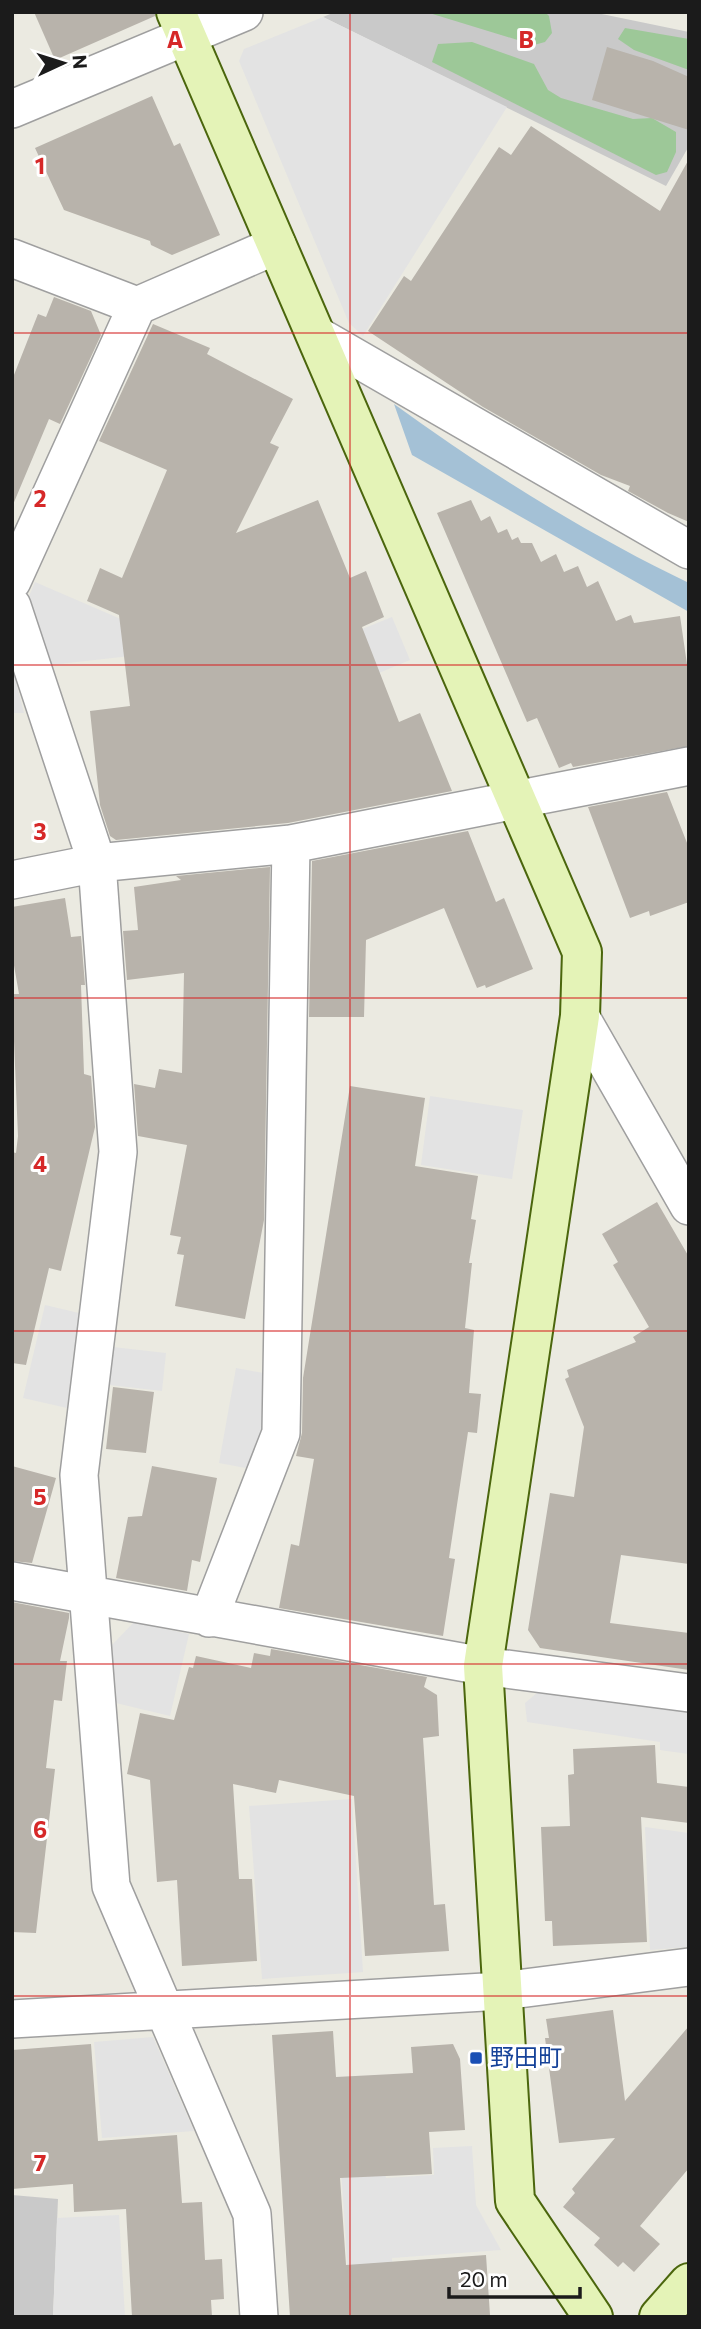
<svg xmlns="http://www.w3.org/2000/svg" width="701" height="2329" font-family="Commissioner,'Noto Sans JP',sans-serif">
  <rect width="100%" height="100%" fill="#ebeae1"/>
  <!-- religious -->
  <path fill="#c9c9c9" d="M 335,12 L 592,12 L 689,32 L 689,146 L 666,186 L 323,17 Z
    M 12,2195 L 58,2199 L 53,2317 L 12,2317 Z"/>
  <!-- forest -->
  <path fill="#9dc898" d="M 426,12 L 545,12 L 549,16 L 552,33 L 545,42 L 534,45 Z
    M 625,28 L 689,39 L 689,70 L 634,50 L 618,39 Z
    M 472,42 L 534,64 L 548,90 L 561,98 L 633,119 L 652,118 L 676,132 L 676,152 L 667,172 L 656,175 L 432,62 L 438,44 Z"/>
  <!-- parking -->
  <path fill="#e3e3e3" d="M 323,17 L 507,107 L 363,336 L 349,323 L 239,61 L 244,49 Z
    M 35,582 L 174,642 L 175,651 L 50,665 L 27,601 Z
    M 392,617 L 410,660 L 343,688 L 325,644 Z
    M 12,666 L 24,713 L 12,713 Z
    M 430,1096 L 523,1110 L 512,1179 L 421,1165 Z
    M 45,1305 L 79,1313 L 67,1408 L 23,1398 Z
    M 113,1347 L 166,1353 L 162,1391 L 109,1385 Z
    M 236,1368 L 269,1374 L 270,1430 L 251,1469 L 219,1463 Z
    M 134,1622 L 189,1634 L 170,1716 L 116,1703 L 112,1645 Z
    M 544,1687 L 689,1708 L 689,1754 L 660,1750 L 660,1742 L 527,1722 L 525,1703 Z
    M 352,1799 L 363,1972 L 262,1979 L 249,1806 Z
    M 645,1827 L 689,1833 L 689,1947 L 650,1950 Z
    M 153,2037 L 194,2131 L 102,2138 L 94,2042 Z
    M 472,2146 L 476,2205 L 501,2250 L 392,2258 L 396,2317 L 351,2317 L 340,2154 L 384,2151 L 386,2178 L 434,2175 L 433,2148 Z
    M 119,2215 L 125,2317 L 53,2317 L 57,2218 Z"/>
  <!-- water -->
  <path fill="#a4c1d6" d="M 394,404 C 486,471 585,533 689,583 L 689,612 L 412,455 Z"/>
  <!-- building -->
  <path fill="#b8b3ab" d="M 34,12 L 155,12 L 155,16 L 55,60 Z
    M 607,47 L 653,61 L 689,77 L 689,130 L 592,100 Z
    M 152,96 L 174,146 L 180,143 L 220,235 L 172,255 L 151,245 L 150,241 L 64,210 L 35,148 Z
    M 531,126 L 660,211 L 689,159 L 689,522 L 668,513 L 628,491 L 630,486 L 601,475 L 483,407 L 368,331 L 404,276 L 411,281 L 499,147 L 511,155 Z
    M 54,297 L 91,311 L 101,335 L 60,424 L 49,419 L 12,507 L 12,380 L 38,314 L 46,317 Z
    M 153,324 L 210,348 L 207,354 L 293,399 L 270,443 L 279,447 L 236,533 L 318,500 L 350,578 L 366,571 L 384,617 L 362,627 L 399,722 L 420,713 L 452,791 L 288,823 L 116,840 L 110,836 L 100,805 L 90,711 L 130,706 L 119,615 L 87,601 L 100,568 L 122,578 L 167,470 L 99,441 Z
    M 471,500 L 481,521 L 490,516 L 498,533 L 507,529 L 512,540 L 518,537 L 521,543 L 532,543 L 541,562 L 556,554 L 564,572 L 578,566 L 587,587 L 598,581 L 616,621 L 631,615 L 634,623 L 680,616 L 689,678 L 689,746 L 573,767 L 571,763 L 559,768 L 537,718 L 527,722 L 437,513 Z
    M 667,792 L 689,848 L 689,902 L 650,916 L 649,911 L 630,918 L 588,807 Z
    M 468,831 L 496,902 L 504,898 L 533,969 L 486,988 L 485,985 L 477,988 L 444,908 L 366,940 L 364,1017 L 309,1017 L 312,861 Z
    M 270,867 L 264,1220 L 245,1319 L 175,1306 L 184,1255 L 177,1254 L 181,1237 L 170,1235 L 187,1145 L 138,1136 L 134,1084 L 155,1088 L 159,1069 L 182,1073 L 184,973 L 127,980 L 123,931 L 138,930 L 134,887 L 181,880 L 176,876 Z
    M 65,898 L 71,937 L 81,936 L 85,985 L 81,985 L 84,1074 L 91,1076 L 95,1127 L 61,1271 L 49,1268 L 26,1365 L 12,1363 L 12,1152 L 16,1153 L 18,1136 L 12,994 L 19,994 L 12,954 L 12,907 Z
    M 350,1086 L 425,1098 L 415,1166 L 478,1176 L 471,1219 L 476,1220 L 469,1263 L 472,1263 L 465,1328 L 474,1330 L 469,1393 L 481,1394 L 477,1433 L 468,1432 L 449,1558 L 455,1559 L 443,1636 L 279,1608 L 291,1544 L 299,1546 L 314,1459 L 296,1456 L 302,1433 L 303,1378 Z
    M 657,1202 L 689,1257 L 689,1564 L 621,1555 L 610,1623 L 689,1633 L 689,1670 L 540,1648 L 528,1630 L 550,1493 L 574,1497 L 584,1427 L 565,1379 L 569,1377 L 567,1370 L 636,1342 L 633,1337 L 649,1327 L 613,1265 L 618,1262 L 602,1234 Z
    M 113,1387 L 154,1392 L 146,1453 L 106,1449 Z
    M 12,1466 L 56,1478 L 32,1563 L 12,1561 Z
    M 152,1466 L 217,1478 L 200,1562 L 192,1560 L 187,1591 L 116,1578 L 128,1517 L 142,1516 Z
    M 12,1602 L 69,1613 L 69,1618 L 60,1661 L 67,1661 L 62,1701 L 54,1700 L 46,1768 L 55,1769 L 36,1933 L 12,1932 Z
    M 271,1649 L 427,1677 L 424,1687 L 437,1695 L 439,1736 L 423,1738 L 434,1905 L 445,1904 L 449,1951 L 365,1956 L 354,1796 L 279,1780 L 276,1793 L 233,1784 L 239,1879 L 252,1879 L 257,1961 L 182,1966 L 177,1880 L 157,1882 L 150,1780 L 127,1774 L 140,1713 L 174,1720 L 189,1667 L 193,1668 L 196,1656 L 251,1668 L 254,1653 L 270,1656 Z
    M 655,1745 L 657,1783 L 689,1787 L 689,1823 L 641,1817 L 647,1942 L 553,1946 L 552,1921 L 545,1921 L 541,1827 L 570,1826 L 568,1775 L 574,1774 L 573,1749 Z
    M 613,2010 L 625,2101 L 689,2026 L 689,2168 L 640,2226 L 660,2244 L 634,2272 L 623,2262 L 618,2267 L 594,2245 L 600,2238 L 563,2207 L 575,2193 L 572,2189 L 615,2138 L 559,2143 L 545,2038 L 549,2038 L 546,2019 Z
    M 333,2031 L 336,2077 L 413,2073 L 411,2047 L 453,2044 L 460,2059 L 465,2130 L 429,2132 L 432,2174 L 340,2178 L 346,2265 L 486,2255 L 490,2315 L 290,2317 L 272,2035 Z
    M 91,2044 L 98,2141 L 177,2135 L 182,2203 L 202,2202 L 205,2260 L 222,2259 L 224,2299 L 211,2300 L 212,2317 L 132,2317 L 126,2209 L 74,2212 L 73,2184 L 12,2189 L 12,2050 Z"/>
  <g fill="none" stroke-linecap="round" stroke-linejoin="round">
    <defs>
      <path id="street" d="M 12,109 L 244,12
        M 12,258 L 137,306
        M 318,336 L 689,550
        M 12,581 L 137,306 L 277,245
        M 12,606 L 97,863 L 118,1152 L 79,1475 L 111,1886 L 252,2214 L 259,2317
        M 12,880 L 97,863 L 291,844 L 689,766
        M 580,1016 L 689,1206
        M 12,1581 L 483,1666 L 689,1693
        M 209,1618 L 281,1433 L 291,844
        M 12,2019 L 502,1991 L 689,1967"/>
      <path id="secondary" d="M 176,12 L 582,952 L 580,1016 L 483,1666 L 515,2201 L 593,2317
        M 659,2317 L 689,2283"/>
    </defs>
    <!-- street casing -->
    <use href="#street" stroke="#9f9f9f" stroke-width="40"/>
    <!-- secondary casing -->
    <use href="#secondary" stroke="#4b660d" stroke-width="42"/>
    <!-- street -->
    <use href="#street" stroke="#fff" stroke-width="37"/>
    <!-- secondary -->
    <use href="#secondary" stroke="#e4f3b7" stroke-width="38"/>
  </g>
  <!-- grid -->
  <path fill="none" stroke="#d62828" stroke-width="2" stroke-opacity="0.55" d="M 350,12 L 350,2317M 12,333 L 689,333M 12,665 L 689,665M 12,998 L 689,998M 12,1331 L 689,1331M 12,1664 L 689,1664M 12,1996 L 689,1996"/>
  <!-- markers -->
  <rect fill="#1a4fb4" stroke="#fff" stroke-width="2.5" x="469" y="2051" width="14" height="14" rx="3.5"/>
  <g text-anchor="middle" stroke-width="6" stroke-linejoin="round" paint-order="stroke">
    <!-- transit labels -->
    <g font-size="24" fill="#164399" stroke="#fff" text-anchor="start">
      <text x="490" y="2066">野田町</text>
    </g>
  </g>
  <g font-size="23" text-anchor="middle" font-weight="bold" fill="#d62828" stroke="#fff" stroke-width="6" stroke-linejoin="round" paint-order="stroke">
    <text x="175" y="48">A</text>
    <text x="526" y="48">B</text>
    <text x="40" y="174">1</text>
    <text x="40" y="507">2</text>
    <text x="40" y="840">3</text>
    <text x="40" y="1172">4</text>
    <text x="40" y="1505">5</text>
    <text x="40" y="1838">6</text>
    <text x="40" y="2171">7</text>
  </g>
  <!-- border -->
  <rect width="701" height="2329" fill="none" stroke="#1b1b1b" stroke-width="28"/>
  <!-- north arrow -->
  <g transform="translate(63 63) rotate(86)" stroke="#ffffff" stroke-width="5" paint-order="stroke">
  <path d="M0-5L12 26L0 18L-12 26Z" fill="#1b1b1b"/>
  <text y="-10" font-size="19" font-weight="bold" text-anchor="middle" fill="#1b1b1b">N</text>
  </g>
  <!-- scale -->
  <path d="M449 2287v10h131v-10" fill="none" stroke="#1b1b1b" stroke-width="3.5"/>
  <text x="460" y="2287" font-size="21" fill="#1b1b1b" stroke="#ffffff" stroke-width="5" paint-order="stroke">20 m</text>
</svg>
